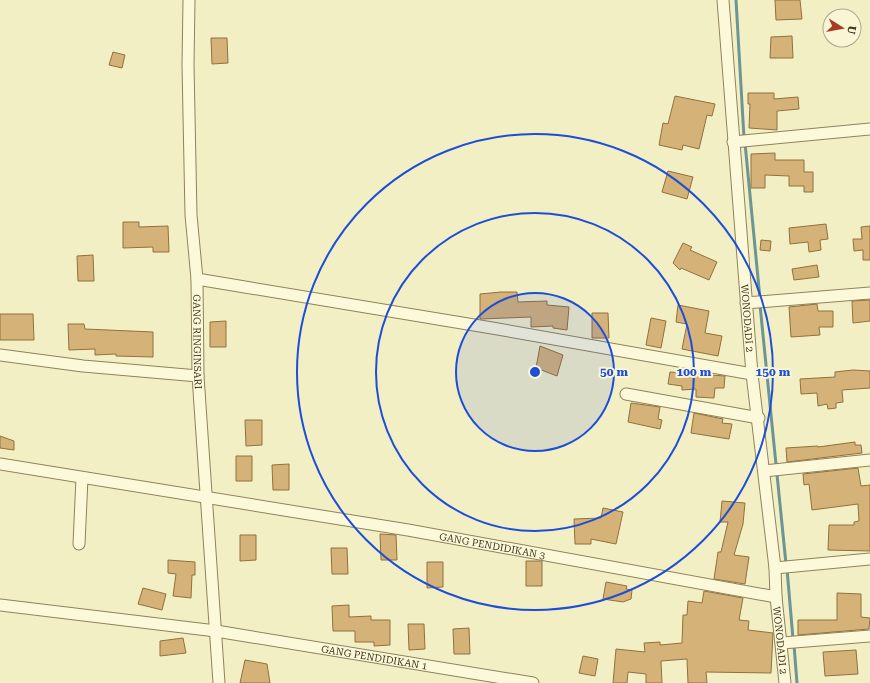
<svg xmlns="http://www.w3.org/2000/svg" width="870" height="683" font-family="'Roboto Serif',serif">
  <rect width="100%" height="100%" fill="#f3efc5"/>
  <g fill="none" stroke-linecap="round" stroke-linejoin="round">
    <!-- stream -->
    <path stroke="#6c9594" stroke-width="3" d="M 736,0 L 744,138
      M 745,143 L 760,299
      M 760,305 L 786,564
      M 787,569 L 793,639
      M 794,645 L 797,683"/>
  </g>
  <!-- building -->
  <path fill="#d5b277" stroke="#92703c" d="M 775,0 L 800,0 L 802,19 L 776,20 Z
    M 792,36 L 793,58 L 770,58 L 771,37 Z
    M 211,38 L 227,38 L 228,63 L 212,64 Z
    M 113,52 L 125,55 L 122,68 L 109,65 Z
    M 748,93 L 774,93 L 774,99 L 798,97 L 799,109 L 777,111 L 777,130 L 749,128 L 750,104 L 748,104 Z
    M 675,96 L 715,104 L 712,116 L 707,115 L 699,149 L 683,145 L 682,150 L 659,145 L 663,123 L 668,124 Z
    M 775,153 L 775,160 L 804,160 L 804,172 L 813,172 L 813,192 L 804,192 L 804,186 L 789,186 L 789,176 L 765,175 L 765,188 L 751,188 L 751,154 Z
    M 668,171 L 693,177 L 687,199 L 662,192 Z
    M 123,222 L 139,222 L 139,227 L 168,226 L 169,252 L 153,252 L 153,247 L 123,248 Z
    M 826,224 L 828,239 L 820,240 L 821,250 L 809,252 L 808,242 L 790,244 L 789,228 Z
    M 870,226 L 870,260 L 863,260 L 863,250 L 854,251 L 853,239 L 862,239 L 861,227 Z
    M 761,240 L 771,241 L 770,251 L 760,250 Z
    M 683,243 L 692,247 L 690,250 L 717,262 L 709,280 L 681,268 L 680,270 L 673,263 Z
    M 93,255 L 94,281 L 78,281 L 77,256 Z
    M 817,265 L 819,277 L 794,280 L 792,269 Z
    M 501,292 L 517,292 L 518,302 L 547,301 L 547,305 L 569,307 L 567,330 L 553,328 L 553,326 L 531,327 L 531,317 L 480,319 L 480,294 Z
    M 870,300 L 870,321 L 853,323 L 852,301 Z
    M 817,304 L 818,311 L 833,311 L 833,327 L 819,327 L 820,335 L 791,337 L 789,307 Z
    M 678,305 L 709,311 L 705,333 L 722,336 L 718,356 L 682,349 L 687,324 L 676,322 Z
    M 592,313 L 608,313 L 609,338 L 592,338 Z
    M 0,314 L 33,314 L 34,340 L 0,340 Z
    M 651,318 L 666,321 L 661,348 L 646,345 Z
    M 226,321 L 226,347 L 210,347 L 210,322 Z
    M 68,324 L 84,324 L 85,329 L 153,332 L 153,357 L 116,356 L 116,354 L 95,355 L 95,349 L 69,350 Z
    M 540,346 L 563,355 L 557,376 L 536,368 Z
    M 853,370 L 870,371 L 870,388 L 842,390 L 843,402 L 836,403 L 836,408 L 828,409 L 827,404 L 818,406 L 817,393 L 801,394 L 800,379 L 835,377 L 835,372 Z
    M 670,372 L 725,376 L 724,388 L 715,388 L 714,398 L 696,397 L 696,389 L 682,390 L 682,386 L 668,384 Z
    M 631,403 L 660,407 L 658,419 L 662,420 L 660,429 L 628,422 Z
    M 694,413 L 723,419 L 722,423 L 732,424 L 729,439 L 691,433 Z
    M 245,420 L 262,420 L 262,445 L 246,446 Z
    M 0,436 L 14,441 L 14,450 L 0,448 Z
    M 855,442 L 855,445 L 861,445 L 862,453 L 787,462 L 786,448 L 818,446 L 818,447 Z
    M 236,456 L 252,456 L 252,481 L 236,481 Z
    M 289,464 L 289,490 L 273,490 L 272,465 Z
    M 858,468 L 861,486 L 870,485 L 870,551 L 828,550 L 829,525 L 854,525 L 854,522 L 859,521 L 858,504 L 812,510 L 809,484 L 804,485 L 803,474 Z
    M 722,501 L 745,503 L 743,524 L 734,555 L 749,557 L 745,584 L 714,579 L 718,552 L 721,552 L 728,522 L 720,522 Z
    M 603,508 L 623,512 L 616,544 L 591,539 L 591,544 L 575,544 L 574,519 L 601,518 Z
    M 380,534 L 396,535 L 397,560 L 381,560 Z
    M 240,535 L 256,535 L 256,560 L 240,561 Z
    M 331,548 L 347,548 L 348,574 L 332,574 Z
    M 168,560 L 195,562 L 195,575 L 192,575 L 191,598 L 173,596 L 176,574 L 168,573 Z
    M 526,561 L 542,561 L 542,586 L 526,586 Z
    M 427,562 L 443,562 L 443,587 L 427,588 Z
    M 606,582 L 627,586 L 626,589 L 632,590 L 631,599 L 623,602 L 603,599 Z
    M 143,588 L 166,594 L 162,610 L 138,604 Z
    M 704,591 L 743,598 L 739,620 L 749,621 L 748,630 L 773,633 L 771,673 L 706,672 L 707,683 L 688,683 L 687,659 L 661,661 L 662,683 L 646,683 L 646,674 L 628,672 L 627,683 L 613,683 L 616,649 L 645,652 L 644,643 L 660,642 L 660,645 L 682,643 L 683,615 L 687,615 L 688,601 L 702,603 Z
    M 837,593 L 861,594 L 861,617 L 870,618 L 869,629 L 798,635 L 798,620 L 837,620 Z
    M 349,605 L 349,617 L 371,616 L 371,620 L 390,620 L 390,645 L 374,646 L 374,642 L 355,642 L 355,631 L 333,631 L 332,606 Z
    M 408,624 L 424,624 L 425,649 L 409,650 Z
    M 469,628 L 470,654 L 454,654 L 453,629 Z
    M 183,638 L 186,653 L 160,656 L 160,641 Z
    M 856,650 L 858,674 L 825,676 L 823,652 Z
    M 583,656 L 598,659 L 595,676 L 579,673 Z
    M 245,660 L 267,664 L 270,683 L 240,683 Z"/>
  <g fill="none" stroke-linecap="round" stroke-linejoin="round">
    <defs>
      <g id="minor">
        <path id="s1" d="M 189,0 L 188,65 L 191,215 L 197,279 L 198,376 L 219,683"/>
        <path id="s2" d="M 723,0 L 752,374 L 775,568 L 776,597 L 785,683"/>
        <path d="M 733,142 L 870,129"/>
        <path d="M 197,279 L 492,328 L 752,374"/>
        <path d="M 746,303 L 870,293"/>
        <path d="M 0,355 L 83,366 L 198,376"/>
        <path d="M 626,394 L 759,418"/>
        <path id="s3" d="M 0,464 L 408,530 L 776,597"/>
        <path d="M 764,471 L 870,460"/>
        <path d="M 79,544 L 82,478"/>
        <path d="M 775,568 L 870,559"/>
        <path id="s4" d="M 0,605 L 216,631 L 533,683"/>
        <path d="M 782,643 L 870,636"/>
      </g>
    </defs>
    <!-- minor casing -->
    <use href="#minor" stroke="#908259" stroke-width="13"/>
    <!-- minor -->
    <use href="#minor" stroke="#fcf9da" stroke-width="11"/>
  </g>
  <!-- distance rings -->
  <circle cx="535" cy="372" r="79" fill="#1d4ed8" fill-opacity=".12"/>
  <g fill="none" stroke="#1d4ed8" stroke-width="2">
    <circle cx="535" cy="372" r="79"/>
    <circle cx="535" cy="372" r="159"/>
    <circle cx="535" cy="372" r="238"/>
  </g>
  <g text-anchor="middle" stroke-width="4" stroke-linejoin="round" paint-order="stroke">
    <!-- street labels -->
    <g font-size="10" fill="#3f351e" stroke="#f9f6d6">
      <text dy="4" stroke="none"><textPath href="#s2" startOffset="319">WONODADI 2</textPath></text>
      <text dy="4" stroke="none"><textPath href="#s1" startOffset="342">GANG RINGINSARI</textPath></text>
      <text dy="4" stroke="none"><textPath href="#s3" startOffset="499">GANG PENDIDIKAN 3</textPath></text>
      <text dy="4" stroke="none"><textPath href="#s2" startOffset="643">WONODADI 2</textPath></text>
      <text dy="4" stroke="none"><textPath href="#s4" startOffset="378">GANG PENDIDIKAN 1</textPath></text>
    </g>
  </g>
  <circle cx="535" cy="372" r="6" fill="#1d4ed8" stroke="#f9f6d6" stroke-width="2"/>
  <g font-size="12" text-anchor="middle" font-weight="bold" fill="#1d4ed8" stroke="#f9f6d6" stroke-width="4" stroke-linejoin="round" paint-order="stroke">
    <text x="614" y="376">50 m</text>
    <text x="694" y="376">100 m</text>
    <text x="773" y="376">150 m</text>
  </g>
  <!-- north arrow -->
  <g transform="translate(842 28) rotate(101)"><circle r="19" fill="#f9f6d6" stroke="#afa98c"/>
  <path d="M0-3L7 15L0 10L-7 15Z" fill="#a63d22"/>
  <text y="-6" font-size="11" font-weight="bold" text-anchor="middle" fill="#3f351e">U</text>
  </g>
</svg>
